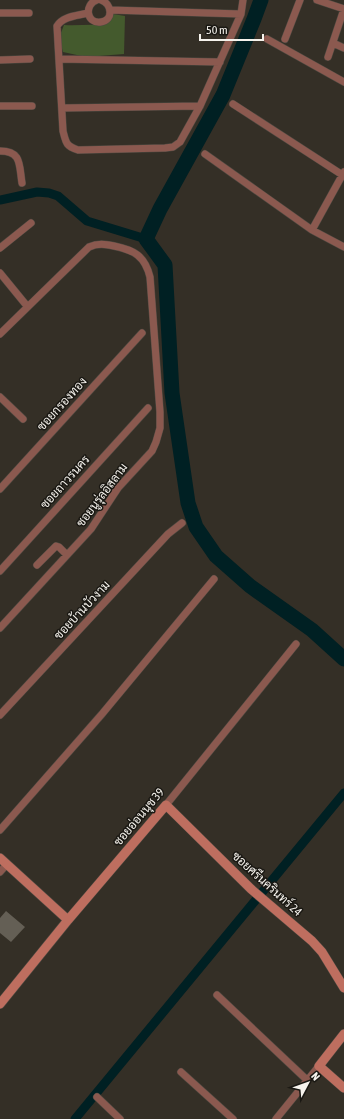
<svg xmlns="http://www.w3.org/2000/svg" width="344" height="1119" font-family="'Asap Condensed',Sarabun,sans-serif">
  <rect width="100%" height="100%" fill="#342f26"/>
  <!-- green -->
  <path fill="#445a2d" d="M 113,14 L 125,16 L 124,54 L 86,57 L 63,52 L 59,38 L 64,25 C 76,26 88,24 100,25 Z"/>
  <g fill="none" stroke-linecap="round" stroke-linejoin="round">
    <!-- canal -->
    <path stroke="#002023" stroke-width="9" d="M 0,200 L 37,192 L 49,193 L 58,196 L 87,221 L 146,239
      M 75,1119 L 344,793"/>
    <!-- river -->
    <path stroke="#002023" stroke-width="15" d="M 261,0 L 254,19 L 223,95 L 160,209 L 146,239 L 165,265 L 172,393 L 188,503 L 196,527 L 216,556 L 250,586 L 312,630 L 344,659"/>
  </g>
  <!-- building -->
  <path fill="#645f55" d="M 6,911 L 25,927 L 11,942 L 0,933 L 0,918 Z"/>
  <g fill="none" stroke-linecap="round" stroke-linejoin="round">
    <defs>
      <path id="street" d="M 97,0 C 84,4 86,24 101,22 C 114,20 112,4 101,0
        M 317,0 L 344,9 L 328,57
        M 110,10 L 241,14
        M 0,13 L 29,13
        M 88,13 C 77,16 63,16 57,26 L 63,131 C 66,143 66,146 78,150 L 165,148 L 173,147 L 180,142 L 200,106 L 241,14 L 243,0
        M 267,39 L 344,82
        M 285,39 L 300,0
        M 333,43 L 344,48
        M 59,59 L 220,62
        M 0,60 L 30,59
        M 233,104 L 344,176
        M 0,106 L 32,106
        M 62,108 L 200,106
        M 0,151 C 22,151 19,165 22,183
        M 205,154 L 312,230 L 344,247
        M 312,230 L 344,172
        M 0,248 L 31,223
        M 0,273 L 27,306
        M 0,334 L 89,247 C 98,243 105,244 114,246 C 134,250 145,256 150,277 L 160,412 L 160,428 L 156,442 L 152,451 L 118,488 L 91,529 L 0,628
        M 0,397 L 23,419
        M 0,489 L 142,333
        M 37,565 L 56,546 L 59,547 L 67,555
        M 0,571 L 148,408
        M 0,715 L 168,534 L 182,523
        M 166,805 L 296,644
        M 0,830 L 102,714 L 214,579
        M 0,872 L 7,864
        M 217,995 L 307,1080
        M 181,1072 L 233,1119
        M 97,1097 L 120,1119
        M 276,1119 L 319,1066"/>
      <path id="secondary" d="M 0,858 L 68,920
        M 0,1004 L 68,920 L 166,805 L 251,889 L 312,941 L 322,952 L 344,988
        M 344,1034 L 319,1066 L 344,1088"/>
    </defs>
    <!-- street casing -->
    <use href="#street" stroke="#4f4a42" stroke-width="8"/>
    <!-- secondary casing -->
    <use href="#secondary" stroke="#4f4a42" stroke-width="10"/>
    <!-- street -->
    <use href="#street" stroke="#8b594f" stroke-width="7"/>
    <!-- secondary -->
    <use href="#secondary" stroke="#be6e5f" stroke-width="9"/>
  </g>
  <g text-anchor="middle" stroke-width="3" stroke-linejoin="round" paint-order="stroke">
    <!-- street labels -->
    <g font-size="12" fill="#f6f3ed" stroke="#1a1813">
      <text transform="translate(62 404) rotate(-48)" y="4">ซอยกรองทอง</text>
      <text transform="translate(65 482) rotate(-48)" y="4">ซอยถาวรนคร</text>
      <text transform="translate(102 495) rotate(-53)" y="4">ซอยนูรุ่ลอิสลาม</text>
      <text transform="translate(82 610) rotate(-47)" y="4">ซอยบ้านบัวงาม</text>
      <text transform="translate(139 817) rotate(-50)" y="4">ซอยอ่อนนุช 39</text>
      <text transform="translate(267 884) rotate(42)" y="4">ซอยศรีนครินทร์ 24</text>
    </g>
  </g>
  <!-- north arrow -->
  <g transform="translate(308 1083) rotate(49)" stroke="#1a1813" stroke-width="3" paint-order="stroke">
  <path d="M0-3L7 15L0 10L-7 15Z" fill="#f6f3ed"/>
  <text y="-6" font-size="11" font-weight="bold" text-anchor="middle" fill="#f6f3ed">N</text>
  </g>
  <!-- scale -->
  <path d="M200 34v6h63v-6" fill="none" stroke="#f6f3ed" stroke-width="2"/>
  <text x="206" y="34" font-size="12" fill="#f6f3ed" stroke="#1a1813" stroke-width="3" paint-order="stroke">50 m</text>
</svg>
